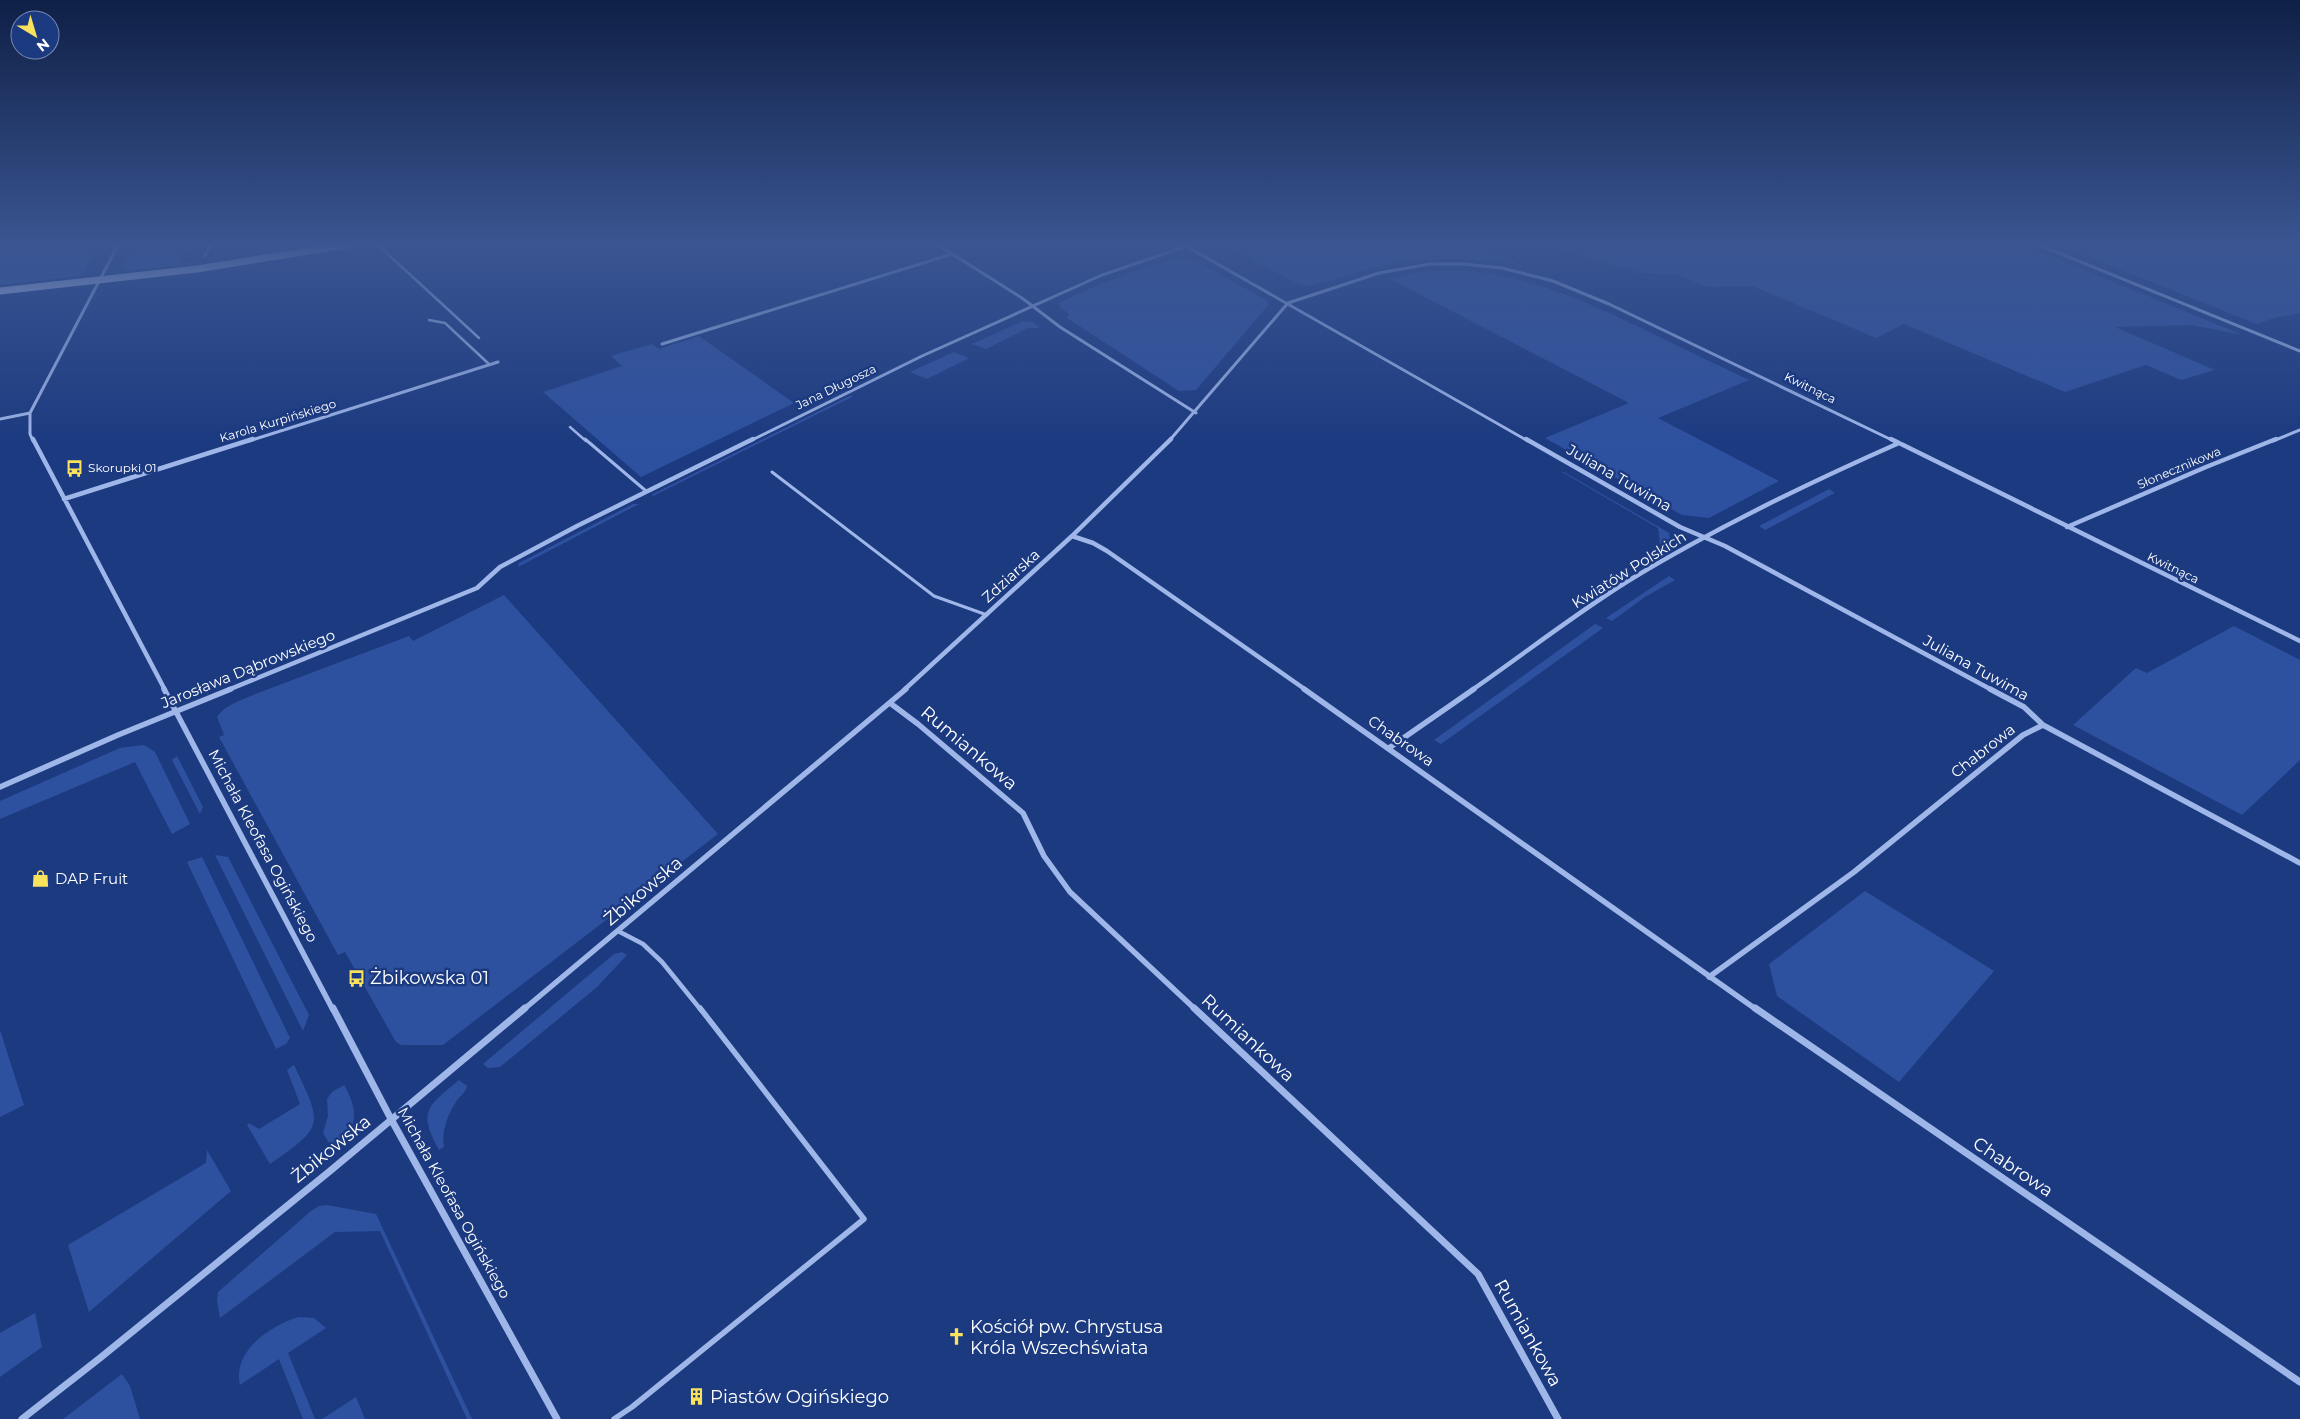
<svg xmlns="http://www.w3.org/2000/svg" width="2300" height="1419" font-family="Montserrat,sans-serif">
  <rect width="100%" height="100%" fill="#1c3a80"/>
  <!-- green -->
  <path fill="#2e519f" d="M 0,245 L 98,245 L 81,276 L 0,285 Z
    M 133,245 L 203,245 L 183,253 L 178,264 L 194,262 L 192,264 L 122,271 Z
    M 1231,245 L 1492,245 L 1485,247 L 1521,265 L 1463,259 L 1404,260 L 1309,286 L 1294,282 L 1233,249 Z
    M 1545,245 L 2023,245 L 2243,335 L 2192,325 L 2115,327 L 2215,370 L 2181,380 L 2146,365 L 2065,392 L 1904,324 L 1876,338 L 1753,286 L 1707,287 L 1676,274 L 1642,273 Z
    M 2059,245 L 2300,245 L 2300,313 L 2274,318 L 2257,324 Z
    M 1180,257 L 1198,262 L 1266,300 L 1269,304 L 1196,390 L 1179,391 L 1067,318 L 1069,314 L 1060,307 L 1059,303 C 1097,284 1139,269 1180,257 Z
    M 1458,270 C 1524,274 1580,299 1639,327 C 1676,345 1713,363 1749,380 L 1658,418 L 1779,481 L 1709,518 L 1682,515 L 1545,438 L 1629,403 L 1390,279 L 1421,272 Z
    M 1023,321 L 1033,322 L 1040,328 L 1028,328 L 986,349 L 972,344 Z
    M 699,336 L 794,403 L 641,477 L 543,392 L 622,366 L 611,356 L 652,344 L 659,349 Z
    M 954,352 L 969,358 L 927,379 L 910,372 Z
    M 849,396 L 854,396 L 651,497 L 653,494 Z
    M 1562,472 L 1564,472 L 1664,530 L 1669,533 L 1670,538 L 1660,544 L 1658,528 Z
    M 1829,489 L 1835,493 L 1765,530 L 1759,526 Z
    M 633,504 L 639,504 L 518,567 L 519,563 Z
    M 1669,576 L 1675,580 L 1645,597 L 1612,621 L 1606,618 Z
    M 504,595 L 718,834 L 443,1045 L 401,1045 L 396,1042 L 345,952 L 338,955 L 219,737 L 224,735 L 217,717 C 225,705 240,701 253,695 L 409,636 L 413,641 Z
    M 1595,624 L 1603,628 L 1441,744 L 1434,740 Z
    M 2234,626 L 2300,660 L 2300,760 L 2242,815 L 2073,725 L 2136,668 L 2147,673 Z
    M 144,745 L 155,752 L 190,824 L 172,834 L 135,762 L 0,819 L 0,801 L 120,748 Z
    M 177,756 L 203,807 L 200,814 L 172,760 Z
    M 215,855 L 228,857 L 309,1015 L 303,1031 Z
    M 202,857 L 290,1038 L 286,1044 L 276,1049 L 187,862 Z
    M 1865,891 L 1994,971 L 1899,1082 L 1777,996 L 1769,964 Z
    M 622,952 L 627,955 L 597,987 L 500,1067 L 488,1068 L 483,1064 L 614,954 Z
    M 0,1030 L 24,1105 L 0,1117 Z
    M 294,1065 C 322,1124 326,1126 270,1164 L 247,1125 L 249,1123 L 259,1129 L 300,1104 L 287,1070 Z
    M 459,1080 L 467,1086 C 465,1094 460,1095 456,1102 C 448,1114 441,1132 444,1147 L 439,1150 C 417,1111 428,1106 459,1080 Z
    M 344,1085 C 360,1113 357,1128 334,1151 L 323,1133 L 328,1116 L 327,1099 L 332,1092 Z
    M 207,1150 L 231,1191 L 89,1312 L 68,1245 L 206,1163 Z
    M 327,1205 L 376,1214 L 472,1419 L 467,1419 L 380,1231 L 335,1232 L 220,1318 L 217,1300 L 218,1292 L 311,1211 L 319,1206 Z
    M 35,1313 L 42,1347 L 0,1377 L 0,1333 Z
    M 299,1317 L 314,1318 L 326,1328 L 288,1353 L 315,1419 L 303,1419 L 279,1359 L 240,1385 C 232,1351 271,1325 299,1317 Z
    M 122,1374 L 130,1386 L 140,1419 L 63,1419 Z
    M 356,1397 L 365,1419 L 322,1419 Z"/>
  <g fill="none" stroke-linecap="round" stroke-linejoin="round">
    <!-- lane-far3 -->
    <path stroke="#9fb6e9" stroke-width="2.5" d="M 378,245 L 479,338
      M 429,320 L 445,323 L 490,365
      M 570,427 L 586,441"/>
    <!-- lane-far2 -->
    <path stroke="#9fb6e9" stroke-width="3" d="M 585,439 L 646,491
      M 772,472 L 934,596 L 987,615"/>
    <!-- lane-far1 -->
    <path stroke="#9fb6e9" stroke-width="4.5" d="M 618,931 L 643,944 L 662,962 L 701,1010"/>
    <!-- lane -->
    <path stroke="#9fb6e9" stroke-width="5.5" d="M 614,1419 L 632,1407 L 864,1219 L 700,1008"/>
    <!-- street-far3 -->
    <path stroke="#9fb6e9" stroke-width="3" d="M 938,245 L 1022,298 L 1060,327 L 1196,413
      M 2039,245 L 2300,351
      M 1186,246 L 1528,441
      M 205,256 L 210,245
      M 662,344 L 952,254
      M 0,419 L 30,413
      M 33,441 L 30,434 L 30,413 L 118,245
      M 249,441 L 498,362
      M 750,441 L 922,356 L 1102,275 L 1190,245
      M 1169,441 L 1288,303 L 1379,273 L 1430,264 L 1464,264 L 1502,268 L 1553,281 L 1609,304 L 1894,441
      M 2273,441 L 2300,430"/>
    <!-- street-far2 -->
    <path stroke="#9fb6e9" stroke-width="4.5" d="M 33,439 L 165,690
      M 1526,439 L 1680,527 L 1725,546 L 1992,690
      M 1891,439 L 2300,641
      M 64,499 L 253,439
      M 2067,527 L 2206,467 L 2276,439
      M 1072,536 L 1093,543 L 1107,551 L 1306,690
      M 228,690 L 477,588 L 500,567 L 577,526 L 753,439
      M 904,690 L 1072,536 L 1171,439
      M 1472,690 C 1524,654 1575,614 1628,581 C 1715,528 1806,484 1899,443"/>
    <!-- street-far1 -->
    <path stroke="#9fb6e9" stroke-width="5.5" d="M 164,689 L 333,1010
      M 1304,689 L 1757,1010
      M 1990,689 L 2024,707 L 2043,725 L 2300,863
      M 890,703 L 918,724 L 1023,813 L 1044,856 L 1070,892 L 1196,1010
      M 1389,748 L 1474,689
      M 0,787 L 118,735 L 231,689
      M 1709,977 L 1854,872 L 2023,735 L 2043,725
      M 523,1010 L 906,689"/>
    <!-- street -->
    <path stroke="#9fb6e9" stroke-width="7" d="M 333,1008 L 391,1119 L 557,1419
      M 1194,1008 L 1478,1274 L 1558,1419
      M 1755,1008 L 2300,1382
      M 22,1419 L 100,1358 L 330,1171 L 525,1008"/>
    <!-- secondary -->
    <path stroke="#cad8f7" stroke-width="7" d="M 0,291 L 197,269 L 346,245"/>
  </g>
  <!-- sky -->
  <linearGradient id="sky" x2="0" y2="1"><stop stop-color="#0f2046"/><stop offset="0.55" stop-color="#3a5591"/><stop offset="1" stop-color="#3a5591" stop-opacity="0"/></linearGradient>
  <rect width="2300" height="444" fill="url(#sky)"/>
  <!-- icons -->
  <defs>
    <symbol id="bus-bare" viewBox="-9 -9 18 18"><path d="M-5-6H5V4H4V6H2V4H-2V6H-4V4H-5ZM-3.5-4V0h7V-4ZM-3.5 1.2v1.5H-2V1.2ZM2 1.2v1.5H3.5V1.2Z" fill="#fae25c" stroke="#1c3a80" stroke-width="2.5" paint-order="stroke"/></symbol>
    <symbol id="shop-bare" viewBox="-9 -9 18 18"><path d="M-5-2.5h2.3a2.7 3.5 0 0 1 5.4 0H5L5.5 6h-11ZM-1.5-2.5h3a1.5 2.3 0 0 0-3 0Z" fill="#fae25c" stroke="#1c3a80" stroke-width="2.5" paint-order="stroke"/></symbol>
    <symbol id="church-bare" viewBox="-9 -9 18 18"><path d="M-1.2-6h2.4v3.5h3.3v2.4h-3.3V6h-2.4V-.1h-3.3v-2.4h3.3Z" fill="#fae25c" stroke="#1c3a80" stroke-width="2.5" paint-order="stroke"/></symbol>
    <symbol id="building-bare" viewBox="-9 -9 18 18"><path d="M-4-6H4V6H1V3H-1V6H-4ZM-2.5-4.3h1.7v1.8h-1.7ZM.8-4.3h1.7v1.8H.8ZM-2.5-1h1.7V.8h-1.7ZM.8-1h1.7V.8H.8Z" fill="#fae25c" stroke="#1c3a80" stroke-width="2.5" paint-order="stroke"/></symbol>
  </defs>
  <g fill-rule="evenodd">
    <use href="#bus-bare" x="62" y="456" width="25" height="25"/>
    <use href="#shop-bare" x="28" y="866" width="25" height="25"/>
    <use href="#bus-bare" x="344" y="966" width="25" height="25"/>
    <use href="#church-bare" x="944" y="1324" width="25" height="25"/>
    <use href="#building-bare" x="684" y="1384" width="25" height="25"/>
  </g>
  <g text-anchor="middle" stroke-width="5" stroke-linejoin="round" paint-order="stroke">
    <!-- far-street labels -->
    <g font-size="12" fill="#fff" stroke="#1c3a80">
      <text transform="translate(836 387) rotate(-26)" y="4">Jana Długosza</text>
      <text transform="translate(1810 388) rotate(26)" y="4">Kwitnąca</text>
      <text transform="translate(278 421) rotate(-17)" y="4">Karola Kurpińskiego</text>
      <text transform="translate(2179 468) rotate(-23)" y="4">Słonecznikowa</text>
      <text transform="translate(2173 568) rotate(26)" y="4">Kwitnąca</text>
    </g>
    <!-- far-poi labels -->
    <g font-size="12" fill="#fff" stroke="#1c3a80" text-anchor="start">
      <text x="88" y="472">Skorupki 01</text>
    </g>
    <!-- street labels -->
    <g font-size="15" fill="#fff" stroke="#1c3a80">
      <text transform="translate(1619 478) rotate(30)" y="5">Juliana Tuwima</text>
      <text transform="translate(1629 570) rotate(-32)" y="5">Kwiatów Polskich</text>
      <text transform="translate(1011 576) rotate(-42)" y="5">Zdziarska</text>
      <text transform="translate(1976 668) rotate(29)" y="5">Juliana Tuwima</text>
      <text transform="translate(248 669) rotate(-22)" y="5">Jarosława Dąbrowskiego</text>
      <text transform="translate(1401 741) rotate(35)" y="5">Chabrowa</text>
      <text transform="translate(1983 751) rotate(-38)" y="5">Chabrowa</text>
      <text transform="translate(263 846) rotate(62)" y="5">Michała Kleofasa Ogińskiego</text>
      <text transform="translate(454 1203) rotate(61)" y="5">Michała Kleofasa Ogińskiego</text>
    </g>
    <!-- poi labels -->
    <g font-size="15" fill="#fff" stroke="#1c3a80" text-anchor="start">
      <text x="55" y="884">DAP Fruit</text>
    </g>
    <!-- near-street labels -->
    <g font-size="18" fill="#fff" stroke="#1c3a80">
      <text transform="translate(969 748) rotate(40)" y="6">Rumiankowa</text>
      <text transform="translate(643 891) rotate(-40)" y="6">Żbikowska</text>
      <text transform="translate(1248 1038) rotate(43)" y="6">Rumiankowa</text>
      <text transform="translate(331 1149) rotate(-39)" y="6">Żbikowska</text>
      <text transform="translate(2013 1167) rotate(34)" y="6">Chabrowa</text>
      <text transform="translate(1528 1333) rotate(61)" y="6">Rumiankowa</text>
    </g>
    <!-- near-poi labels -->
    <g font-size="18" fill="#fff" stroke="#1c3a80" text-anchor="start">
      <text x="370" y="984">Żbikowska 01</text>
      <text x="970" y="1333">Kościół pw. Chrystusa<tspan x="970" dy="21">Króla Wszechświata</tspan></text>
      <text x="710" y="1403">Piastów Ogińskiego</text>
    </g>
  </g>
  <!-- north arrow -->
  <g transform="translate(35 35) rotate(142)"><circle r="24" fill="#1c3a80" stroke="#7789b3"/>
  <path d="M0-4L9 19L0 12L-9 19Z" fill="#fae25c"/>
  <text y="-8" font-size="14" font-weight="bold" text-anchor="middle" fill="#ffffff">N</text>
  </g>
</svg>
